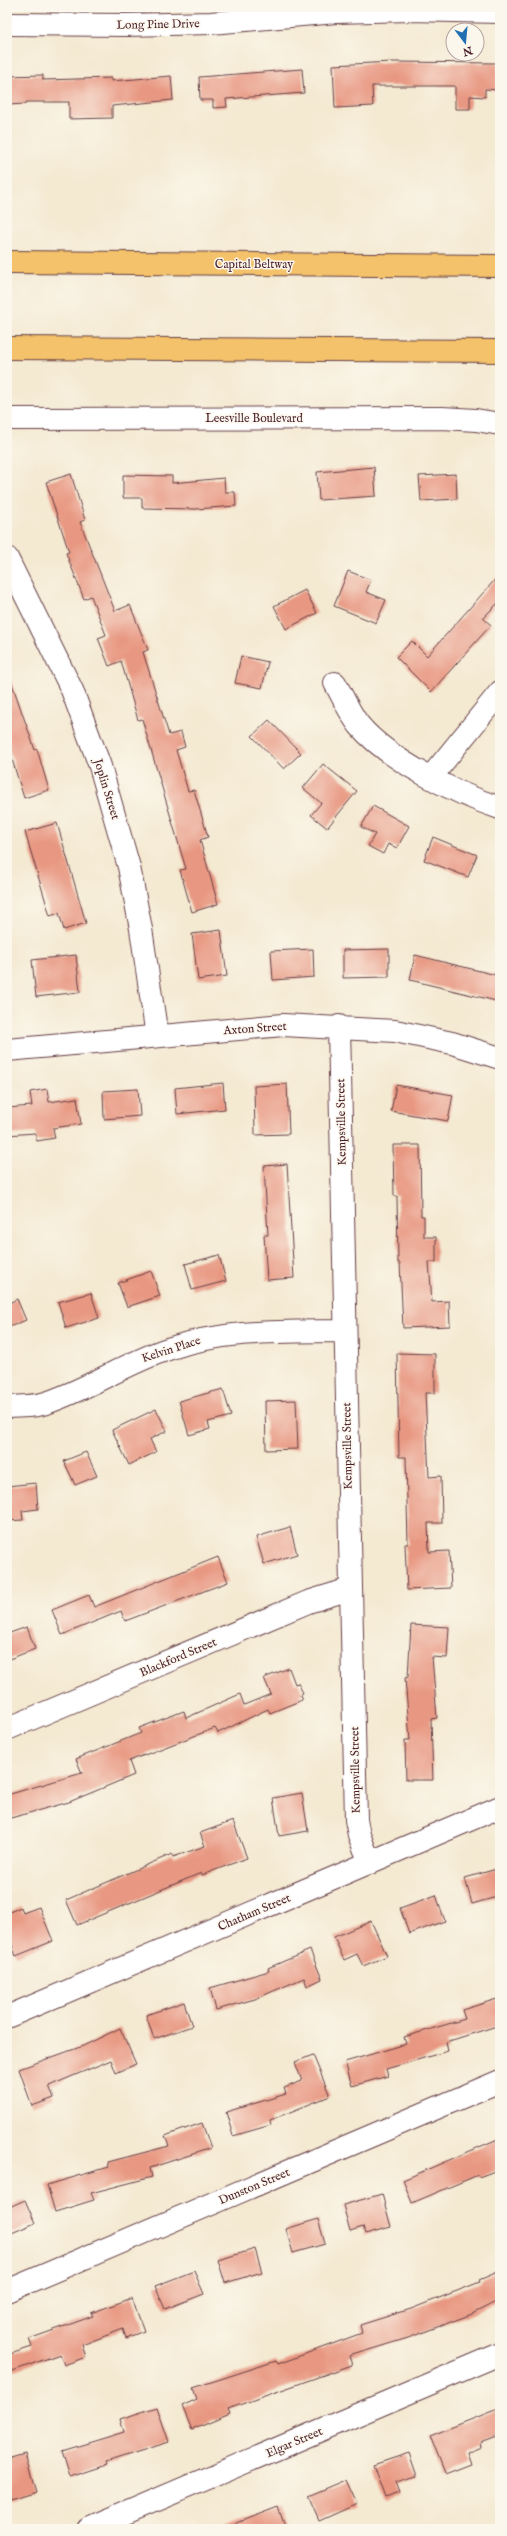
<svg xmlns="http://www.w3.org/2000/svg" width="507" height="2536" font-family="'IM FELL English',serif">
  <rect width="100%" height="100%" fill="#fbf7ec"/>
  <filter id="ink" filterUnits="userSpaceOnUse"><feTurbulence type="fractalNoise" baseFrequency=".025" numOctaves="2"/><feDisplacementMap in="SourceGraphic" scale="8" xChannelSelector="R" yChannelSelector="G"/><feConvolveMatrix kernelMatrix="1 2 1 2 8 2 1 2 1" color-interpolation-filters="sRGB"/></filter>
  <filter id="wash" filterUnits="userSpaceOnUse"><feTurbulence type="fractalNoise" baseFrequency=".012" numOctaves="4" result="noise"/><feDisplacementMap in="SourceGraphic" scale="16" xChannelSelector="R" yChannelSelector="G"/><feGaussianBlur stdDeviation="0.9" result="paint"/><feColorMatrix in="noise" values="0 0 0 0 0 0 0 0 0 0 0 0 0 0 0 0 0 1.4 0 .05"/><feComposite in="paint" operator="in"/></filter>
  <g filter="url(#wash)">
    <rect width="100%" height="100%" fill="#f4e9d1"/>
    <g id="blocks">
      <!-- building -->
      <path fill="#e89882" d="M 392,62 L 498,63 L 497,90 L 485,89 L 485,97 L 470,96 L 470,109 L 455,109 L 455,86 L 372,86 L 373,106 L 335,108 L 333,65 Z
        M 302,69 L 304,93 L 226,99 L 227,107 L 213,108 L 213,100 L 200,100 L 199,77 Z
        M 43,75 L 43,80 L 111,78 L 111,81 L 171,76 L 173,100 L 112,106 L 112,118 L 69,119 L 69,102 L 26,102 L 26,104 L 7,105 L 7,76 Z
        M 374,467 L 376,496 L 319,500 L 317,472 Z
        M 71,474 L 85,520 L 80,522 L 115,611 L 130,605 L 148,650 L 143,652 L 169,735 L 181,732 L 185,747 L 176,750 L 188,791 L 194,790 L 208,837 L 200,840 L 218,904 L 192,912 L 180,870 L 186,869 L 142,719 L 138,720 L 121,661 L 109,666 L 98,638 L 106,635 L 91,596 L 84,599 L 66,553 L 69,552 L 46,482 Z
        M 456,474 L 457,499 L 421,501 L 419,476 Z
        M 123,475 L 172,476 L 172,483 L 224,478 L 225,492 L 235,492 L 236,506 L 196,509 L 142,508 L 142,498 L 123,498 Z
        M 348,571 L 371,580 L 366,592 L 386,600 L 376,623 L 334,606 Z
        M 500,574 L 500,601 L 483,618 L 491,625 L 431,692 L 396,657 L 412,641 L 427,656 Z
        M 305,590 L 317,613 L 286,629 L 274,606 Z
        M 241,656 L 268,662 L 262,688 L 235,683 Z
        M 7,675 L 9,675 L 35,750 L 37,749 L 49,790 L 24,798 L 7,743 Z
        M 269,720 L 301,753 L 284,769 L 252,736 Z
        M 323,764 L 357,791 L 327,828 L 311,815 L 321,803 L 303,788 Z
        M 373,806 L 409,826 L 397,848 L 388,844 L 383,854 L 368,846 L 375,834 L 361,827 Z
        M 57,823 L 86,923 L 64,930 L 59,913 L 50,916 L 25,832 Z
        M 433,837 L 477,855 L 468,877 L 424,860 Z
        M 221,930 L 227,976 L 198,980 L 192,934 Z
        M 313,949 L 314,977 L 273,980 L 271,951 Z
        M 389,949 L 389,977 L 343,978 L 343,950 Z
        M 76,955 L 80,992 L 36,997 L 32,960 Z
        M 415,955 L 500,976 L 500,1002 L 410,980 Z
        M 223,1083 L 225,1109 L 177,1114 L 175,1088 Z
        M 287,1084 L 289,1134 L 255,1135 L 254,1086 Z
        M 396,1085 L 453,1095 L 448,1121 L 391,1111 Z
        M 47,1089 L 49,1102 L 77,1098 L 81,1124 L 53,1128 L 55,1138 L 37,1141 L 35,1133 L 7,1135 L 7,1108 L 32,1106 L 30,1092 Z
        M 138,1089 L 140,1116 L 104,1119 L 103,1091 Z
        M 393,1145 L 420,1145 L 421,1216 L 424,1216 L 424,1237 L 436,1237 L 436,1262 L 429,1262 L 432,1302 L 449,1301 L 450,1326 L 403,1328 L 400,1263 L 398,1263 L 397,1196 L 394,1196 Z
        M 287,1164 L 294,1278 L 267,1280 L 264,1235 L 268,1235 L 264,1166 Z
        M 219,1255 L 226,1281 L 192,1290 L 185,1264 Z
        M 151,1271 L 160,1296 L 127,1307 L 118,1283 Z
        M 91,1293 L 99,1318 L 66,1328 L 58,1302 Z
        M 17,1299 L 26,1320 L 7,1328 L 7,1304 Z
        M 397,1353 L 435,1354 L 435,1393 L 425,1393 L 429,1477 L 441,1476 L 442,1523 L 428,1523 L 429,1552 L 449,1551 L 451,1588 L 407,1590 L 405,1544 L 408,1544 L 406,1457 L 399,1457 Z
        M 223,1389 L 231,1416 L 208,1422 L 210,1429 L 189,1435 L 179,1401 Z
        M 296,1400 L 298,1449 L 266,1450 L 265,1401 Z
        M 156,1409 L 167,1431 L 150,1439 L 156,1452 L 129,1465 L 112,1430 Z
        M 86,1452 L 97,1476 L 75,1485 L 64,1461 Z
        M 36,1483 L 38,1509 L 22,1511 L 23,1520 L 7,1521 L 7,1486 Z
        M 290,1527 L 297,1554 L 264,1564 L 256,1537 Z
        M 218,1557 L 228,1582 L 125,1621 L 121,1611 L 62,1635 L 52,1610 L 89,1595 L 94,1607 Z
        M 411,1625 L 449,1627 L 447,1658 L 432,1657 L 437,1718 L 431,1719 L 433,1780 L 406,1780 L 405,1740 L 410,1740 L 405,1678 L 408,1677 Z
        M 27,1627 L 35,1649 L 7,1660 L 7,1634 Z
        M 289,1668 L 295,1684 L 298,1683 L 303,1693 L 300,1695 L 302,1700 L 270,1713 L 268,1709 L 218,1733 L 215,1728 L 129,1761 L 134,1775 L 69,1802 L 7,1819 L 7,1795 L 82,1773 L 76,1759 L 141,1733 L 139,1728 L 184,1711 L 186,1718 L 240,1694 L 244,1705 L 271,1694 L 264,1678 Z
        M 302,1793 L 308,1831 L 279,1836 L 273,1798 Z
        M 233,1821 L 247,1858 L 202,1875 L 201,1873 L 77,1925 L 66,1900 L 172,1854 L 173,1857 L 205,1846 L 200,1833 Z
        M 500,1868 L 500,1896 L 472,1904 L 465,1878 Z
        M 436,1895 L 445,1921 L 409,1934 L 400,1908 Z
        M 21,1907 L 23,1913 L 39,1907 L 53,1941 L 16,1956 L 7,1932 L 7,1913 Z
        M 371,1921 L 387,1956 L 363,1966 L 357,1954 L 344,1960 L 334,1937 Z
        M 310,1950 L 322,1979 L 307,1986 L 304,1978 L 255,1999 L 216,2010 L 210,1988 L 269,1971 L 268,1968 Z
        M 500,1998 L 500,2025 L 446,2042 L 448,2051 L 386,2069 L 388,2076 L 352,2086 L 345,2062 L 406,2044 L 404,2037 L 465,2019 L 462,2010 Z
        M 184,2002 L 192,2026 L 154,2039 L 146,2015 Z
        M 120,2028 L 136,2064 L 116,2073 L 111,2060 L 49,2086 L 54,2098 L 32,2106 L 19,2069 L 83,2046 Z
        M 313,2055 L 330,2096 L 270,2120 L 271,2125 L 233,2136 L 226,2112 L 286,2094 L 284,2088 L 302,2081 L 295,2062 Z
        M 202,2123 L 211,2148 L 150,2168 L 152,2177 L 91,2193 L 94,2200 L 55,2212 L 47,2185 L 109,2167 L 108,2162 L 169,2146 L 165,2136 Z
        M 500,2138 L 500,2169 L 479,2177 L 478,2175 L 412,2203 L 403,2180 Z
        M 382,2194 L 391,2227 L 365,2234 L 363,2227 L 350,2231 L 343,2205 Z
        M 25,2200 L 35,2223 L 7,2235 L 7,2208 Z
        M 318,2219 L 325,2244 L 293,2253 L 286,2229 Z
        M 255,2249 L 262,2272 L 225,2283 L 218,2260 Z
        M 194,2271 L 204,2294 L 165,2309 L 155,2286 Z
        M 500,2271 L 500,2300 L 472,2314 L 408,2338 L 349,2356 L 352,2365 L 228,2409 L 230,2414 L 192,2430 L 182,2406 L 197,2399 L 193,2388 L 276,2361 L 278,2364 L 362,2333 L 360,2325 L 411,2309 L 480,2282 L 479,2280 Z
        M 132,2298 L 144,2331 L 126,2338 L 123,2329 L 82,2345 L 86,2357 L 64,2365 L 60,2354 L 7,2373 L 7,2355 L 32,2347 L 29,2339 L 93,2316 L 91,2313 Z
        M 157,2407 L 169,2442 L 106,2462 L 107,2465 L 70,2477 L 62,2451 L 124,2432 L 120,2419 Z
        M 500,2408 L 500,2435 L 481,2442 L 482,2446 L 467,2452 L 471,2464 L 445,2474 L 430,2436 Z
        M 409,2453 L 417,2476 L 396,2482 L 400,2493 L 385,2498 L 373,2465 Z
        M 25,2454 L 36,2492 L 10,2500 L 7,2490 L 7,2459 Z
        M 346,2480 L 357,2504 L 319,2521 L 308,2496 Z
        M 278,2507 L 286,2529 L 223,2529 L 223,2528 Z"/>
    </g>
  </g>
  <g filter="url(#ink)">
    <use href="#blocks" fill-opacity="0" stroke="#643d44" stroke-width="1"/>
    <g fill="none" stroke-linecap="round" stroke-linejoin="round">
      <defs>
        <path id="minor" d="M 7,24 L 126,25 L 211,23 L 336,12 L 409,10 L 500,12
          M 7,419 L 442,418 L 476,420 L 500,424
          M 7,558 L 72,690 L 100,766 L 129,867 L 141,929 L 157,1036
          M 335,683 C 343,697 349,712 359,725 C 388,760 457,794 500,808
          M 431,777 L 500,692
          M 339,1026 L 356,1820 L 359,1835 L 370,1863
          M 7,1050 L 283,1025 L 395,1031 L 452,1043 L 500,1058
          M 7,1407 C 20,1406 34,1407 46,1403 C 88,1389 126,1363 168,1349 C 226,1329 285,1332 345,1331
          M 7,1729 L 308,1602 L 350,1589
          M 7,2017 L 500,1807
          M 7,2291 L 500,2081
          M 88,2529 L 500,2354"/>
        <path id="highway" d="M 7,262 L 500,266
          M 7,348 L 500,351"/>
      </defs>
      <!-- minor casing -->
      <use href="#minor" stroke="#643d44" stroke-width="24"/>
      <!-- highway casing -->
      <use href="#highway" stroke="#643d44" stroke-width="24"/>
      <!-- minor -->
      <use href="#minor" stroke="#fff" stroke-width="22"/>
      <!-- highway -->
      <use href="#highway" stroke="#f3c26a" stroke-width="22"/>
    </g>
  </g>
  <g text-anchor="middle" stroke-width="3" stroke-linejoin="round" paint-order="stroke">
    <!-- street labels -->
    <g font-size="12" fill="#4a1f2b" stroke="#fbf7ec">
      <text transform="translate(158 24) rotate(-1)" y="4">Long Pine Drive</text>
      <text x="254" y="268">Capital Beltway</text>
      <text x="254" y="422">Leesville Boulevard</text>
      <text transform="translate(107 789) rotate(73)" y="4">Joplin Street</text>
      <text transform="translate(255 1028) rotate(-4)" y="4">Axton Street</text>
      <text transform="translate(341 1122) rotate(-91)" y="4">Kempsville Street</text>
      <text transform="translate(171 1349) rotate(-18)" y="4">Kelvin Place</text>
      <text transform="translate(347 1446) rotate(-91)" y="4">Kempsville Street</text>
      <text transform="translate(178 1657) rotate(-23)" y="4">Blackford Street</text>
      <text transform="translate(355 1770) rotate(-91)" y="4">Kempsville Street</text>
      <text transform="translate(254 1912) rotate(-23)" y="4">Chatham Street</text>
      <text transform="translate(254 2186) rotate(-23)" y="4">Dunston Street</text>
      <text transform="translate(294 2442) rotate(-23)" y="4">Elgar Street</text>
    </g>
  </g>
  <!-- margin -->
  <rect width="507" height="2536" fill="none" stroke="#fbf7ec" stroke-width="24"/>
  <!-- north arrow -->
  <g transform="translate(465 42) rotate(164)"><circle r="19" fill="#fbf7ec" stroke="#b4a19f"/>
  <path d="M0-3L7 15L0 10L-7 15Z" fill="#1f6fb2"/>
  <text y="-6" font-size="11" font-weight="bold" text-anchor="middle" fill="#4a1f2b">N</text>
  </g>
</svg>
